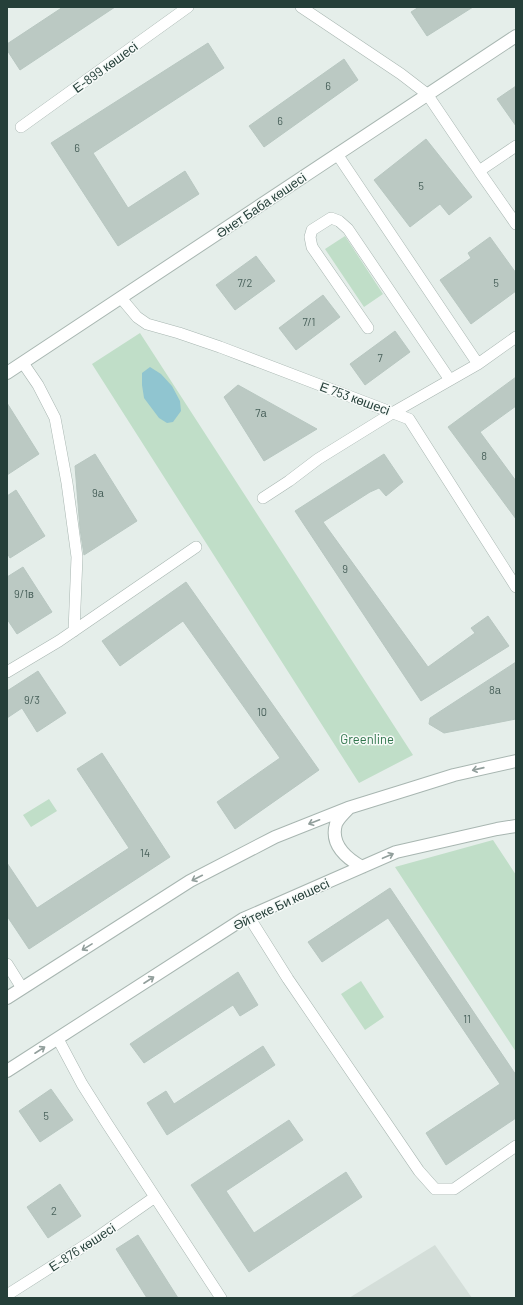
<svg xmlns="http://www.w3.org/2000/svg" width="523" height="1305" font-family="Barlow,sans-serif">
  <rect width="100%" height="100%" fill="#e5eeea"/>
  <!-- built -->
  <path fill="#d4ded9" d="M 435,1245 L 472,1298 L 349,1298 Z"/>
  <!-- green -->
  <path fill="#c0dec8" d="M 345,236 L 383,294 L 364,307 L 325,249 Z
    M 140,333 L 413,755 L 359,783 L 92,364 Z
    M 49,799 L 57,811 L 31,827 L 23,815 Z
    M 493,840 L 516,875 L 516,1052 L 395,867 Z
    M 361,981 L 384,1017 L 365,1030 L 341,994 Z"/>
  <!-- water -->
  <path fill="#90c5d0" d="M 150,367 L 161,374 L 172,386 L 180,401 L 181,411 L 173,422 L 167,423 L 159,418 L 144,398 L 142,385 L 142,373 Z"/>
  <!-- building -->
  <path fill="#bbc9c3" stroke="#b8c7c1" d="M 63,7 L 115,7 L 20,70 L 7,50 L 7,44 Z
    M 419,7 L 473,7 L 427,36 L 411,12 Z
    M 208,43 L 224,68 L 93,153 L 128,208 L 185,171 L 199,194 L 118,246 L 51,143 Z
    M 344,59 L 358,80 L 264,147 L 249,126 Z
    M 516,86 L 516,126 L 497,99 Z
    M 426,139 L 472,197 L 449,215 L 440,204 L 410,227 L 374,180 Z
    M 490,237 L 516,273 L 516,291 L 471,324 L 440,280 L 471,258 L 468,253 Z
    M 256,256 L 275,281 L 235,310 L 216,285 Z
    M 323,295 L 340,317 L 296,350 L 279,328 Z
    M 395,331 L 410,352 L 365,385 L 350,364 Z
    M 516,377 L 516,406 L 480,432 L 516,481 L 516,519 L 448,427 Z
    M 238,385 L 317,429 L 264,461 L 224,397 Z
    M 7,403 L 39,454 L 7,475 Z
    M 95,454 L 137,521 L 84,555 L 80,529 L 75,466 Z
    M 384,454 L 403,482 L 386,496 L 379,488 L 370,492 L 323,522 L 428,667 L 475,633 L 471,628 L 488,616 L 509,646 L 421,701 L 295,511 Z
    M 16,490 L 45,536 L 10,558 L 7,553 L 7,496 Z
    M 23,567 L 52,612 L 17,634 L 7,619 L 7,577 Z
    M 186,582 L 319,770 L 235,829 L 217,802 L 280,758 L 183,621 L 120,666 L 102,641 Z
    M 516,662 L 516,719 L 444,733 L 429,724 L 430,718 Z
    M 38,671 L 66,713 L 37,732 L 22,708 L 7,718 L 7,691 Z
    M 102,753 L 170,857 L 29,949 L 7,916 L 7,863 L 37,908 L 129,848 L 77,769 Z
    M 390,888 L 516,1075 L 516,1118 L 446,1165 L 426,1133 L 500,1084 L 388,918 L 322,962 L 308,942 Z
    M 238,972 L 258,1005 L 240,1016 L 233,1005 L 144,1063 L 130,1044 Z
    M 263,1046 L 275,1065 L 167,1135 L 147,1103 L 166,1091 L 174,1104 Z
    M 51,1089 L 73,1120 L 40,1142 L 19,1111 Z
    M 289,1120 L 303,1140 L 226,1191 L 254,1233 L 346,1172 L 362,1197 L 249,1272 L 191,1185 Z
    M 60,1184 L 81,1216 L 48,1238 L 27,1207 Z
    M 138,1235 L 178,1298 L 147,1298 L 116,1249 Z"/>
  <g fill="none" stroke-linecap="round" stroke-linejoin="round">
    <defs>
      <path id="minor" d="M 301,7 L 401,74 L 427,94 L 479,171
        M 21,127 L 188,7
        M 516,146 L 479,171 L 516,224
        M 337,154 L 478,364
        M 121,298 L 137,317 L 147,324 L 179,333 L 220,347 L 409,419 L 516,587
        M 368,328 L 312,247 L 310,237 L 312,230 L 331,218 L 339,221 L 348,229 L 450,380
        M 23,363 L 38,385 L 55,418 L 67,483 L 77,557 L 74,631
        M 263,498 L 289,481 L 318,459 L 394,412 L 478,364 L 516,337
        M 7,672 L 59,641 L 196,547
        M 249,917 L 288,979 L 419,1171 L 435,1189 L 454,1189 L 516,1146
        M 7,964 L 22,988
        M 58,1039 L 82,1084 L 106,1122 L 221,1298
        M 7,1295 L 95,1239 L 155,1197"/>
      <path id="tertiary" d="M 7,373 L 516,36
        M 348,809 C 344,813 338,819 336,824 C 330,844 346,858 362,867
        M 7,998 L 190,881 L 275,837 L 348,808 L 406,790 L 454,775 L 516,761
        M 7,1071 L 243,919 L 396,852 L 497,829 L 516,826"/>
    </defs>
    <!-- minor casing -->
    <use href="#minor" stroke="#a8b6b1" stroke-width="12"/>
    <!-- tertiary casing -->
    <use href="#tertiary" stroke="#a8b6b1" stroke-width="14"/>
    <!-- minor -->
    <use href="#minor" stroke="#fff" stroke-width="11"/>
    <!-- tertiary -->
    <use href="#tertiary" stroke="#fff" stroke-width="12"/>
  </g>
  <!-- one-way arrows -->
  <defs><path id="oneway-shaft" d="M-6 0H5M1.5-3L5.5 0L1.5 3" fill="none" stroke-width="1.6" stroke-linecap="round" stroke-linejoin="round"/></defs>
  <g stroke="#929f9c">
    <use href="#oneway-shaft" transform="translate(478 769) rotate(167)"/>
    <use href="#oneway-shaft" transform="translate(314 822) rotate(159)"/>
    <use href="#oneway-shaft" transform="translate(388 856) rotate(-23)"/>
    <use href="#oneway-shaft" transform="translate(197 878) rotate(153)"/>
    <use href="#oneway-shaft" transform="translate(87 947) rotate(148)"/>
    <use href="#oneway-shaft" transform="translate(149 980) rotate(-33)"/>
    <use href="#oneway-shaft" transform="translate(40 1050) rotate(-33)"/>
  </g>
  <g text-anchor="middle" stroke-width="3" stroke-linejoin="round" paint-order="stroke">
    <!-- number labels -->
    <g font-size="11" fill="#4a625c">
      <text x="328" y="90">6</text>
      <text x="280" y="125">6</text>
      <text x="77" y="152">6</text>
      <text x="421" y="190">5</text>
      <text x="245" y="287">7/2</text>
      <text x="496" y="287">5</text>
      <text x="309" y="326">7/1</text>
      <text x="380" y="362">7</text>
      <text x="261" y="417">7а</text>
      <text x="484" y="460">8</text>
      <text x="98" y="497">9а</text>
      <text x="345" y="573">9</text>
      <text x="24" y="598">9/1в</text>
      <text x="495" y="694">8а</text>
      <text x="32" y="704">9/3</text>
      <text x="262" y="716">10</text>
      <text x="145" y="857">14</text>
      <text x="467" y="1023">11</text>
      <text x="46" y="1120">5</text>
      <text x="54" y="1215">2</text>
    </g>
    <!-- street labels -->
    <g font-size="13" fill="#253f39" stroke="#f6faf8">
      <text transform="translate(105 67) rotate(-36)" y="5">Е-899 көшесі</text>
      <text transform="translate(261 205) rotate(-34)" y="5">Әнет Баба көшесі</text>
      <text transform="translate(355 398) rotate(20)" y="5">Е 753 көшесі</text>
      <text transform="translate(281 904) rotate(-25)" y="5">Әйтеке Би көшесі</text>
      <text transform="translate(82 1247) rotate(-33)" y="5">Е-876 көшесі</text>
    </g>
    <!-- park labels -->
    <g font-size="13" fill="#30754c" stroke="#f6faf8">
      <text x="367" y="744">Greenline</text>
    </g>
  </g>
  <!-- border -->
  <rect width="523" height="1305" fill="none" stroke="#253f39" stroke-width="16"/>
</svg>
